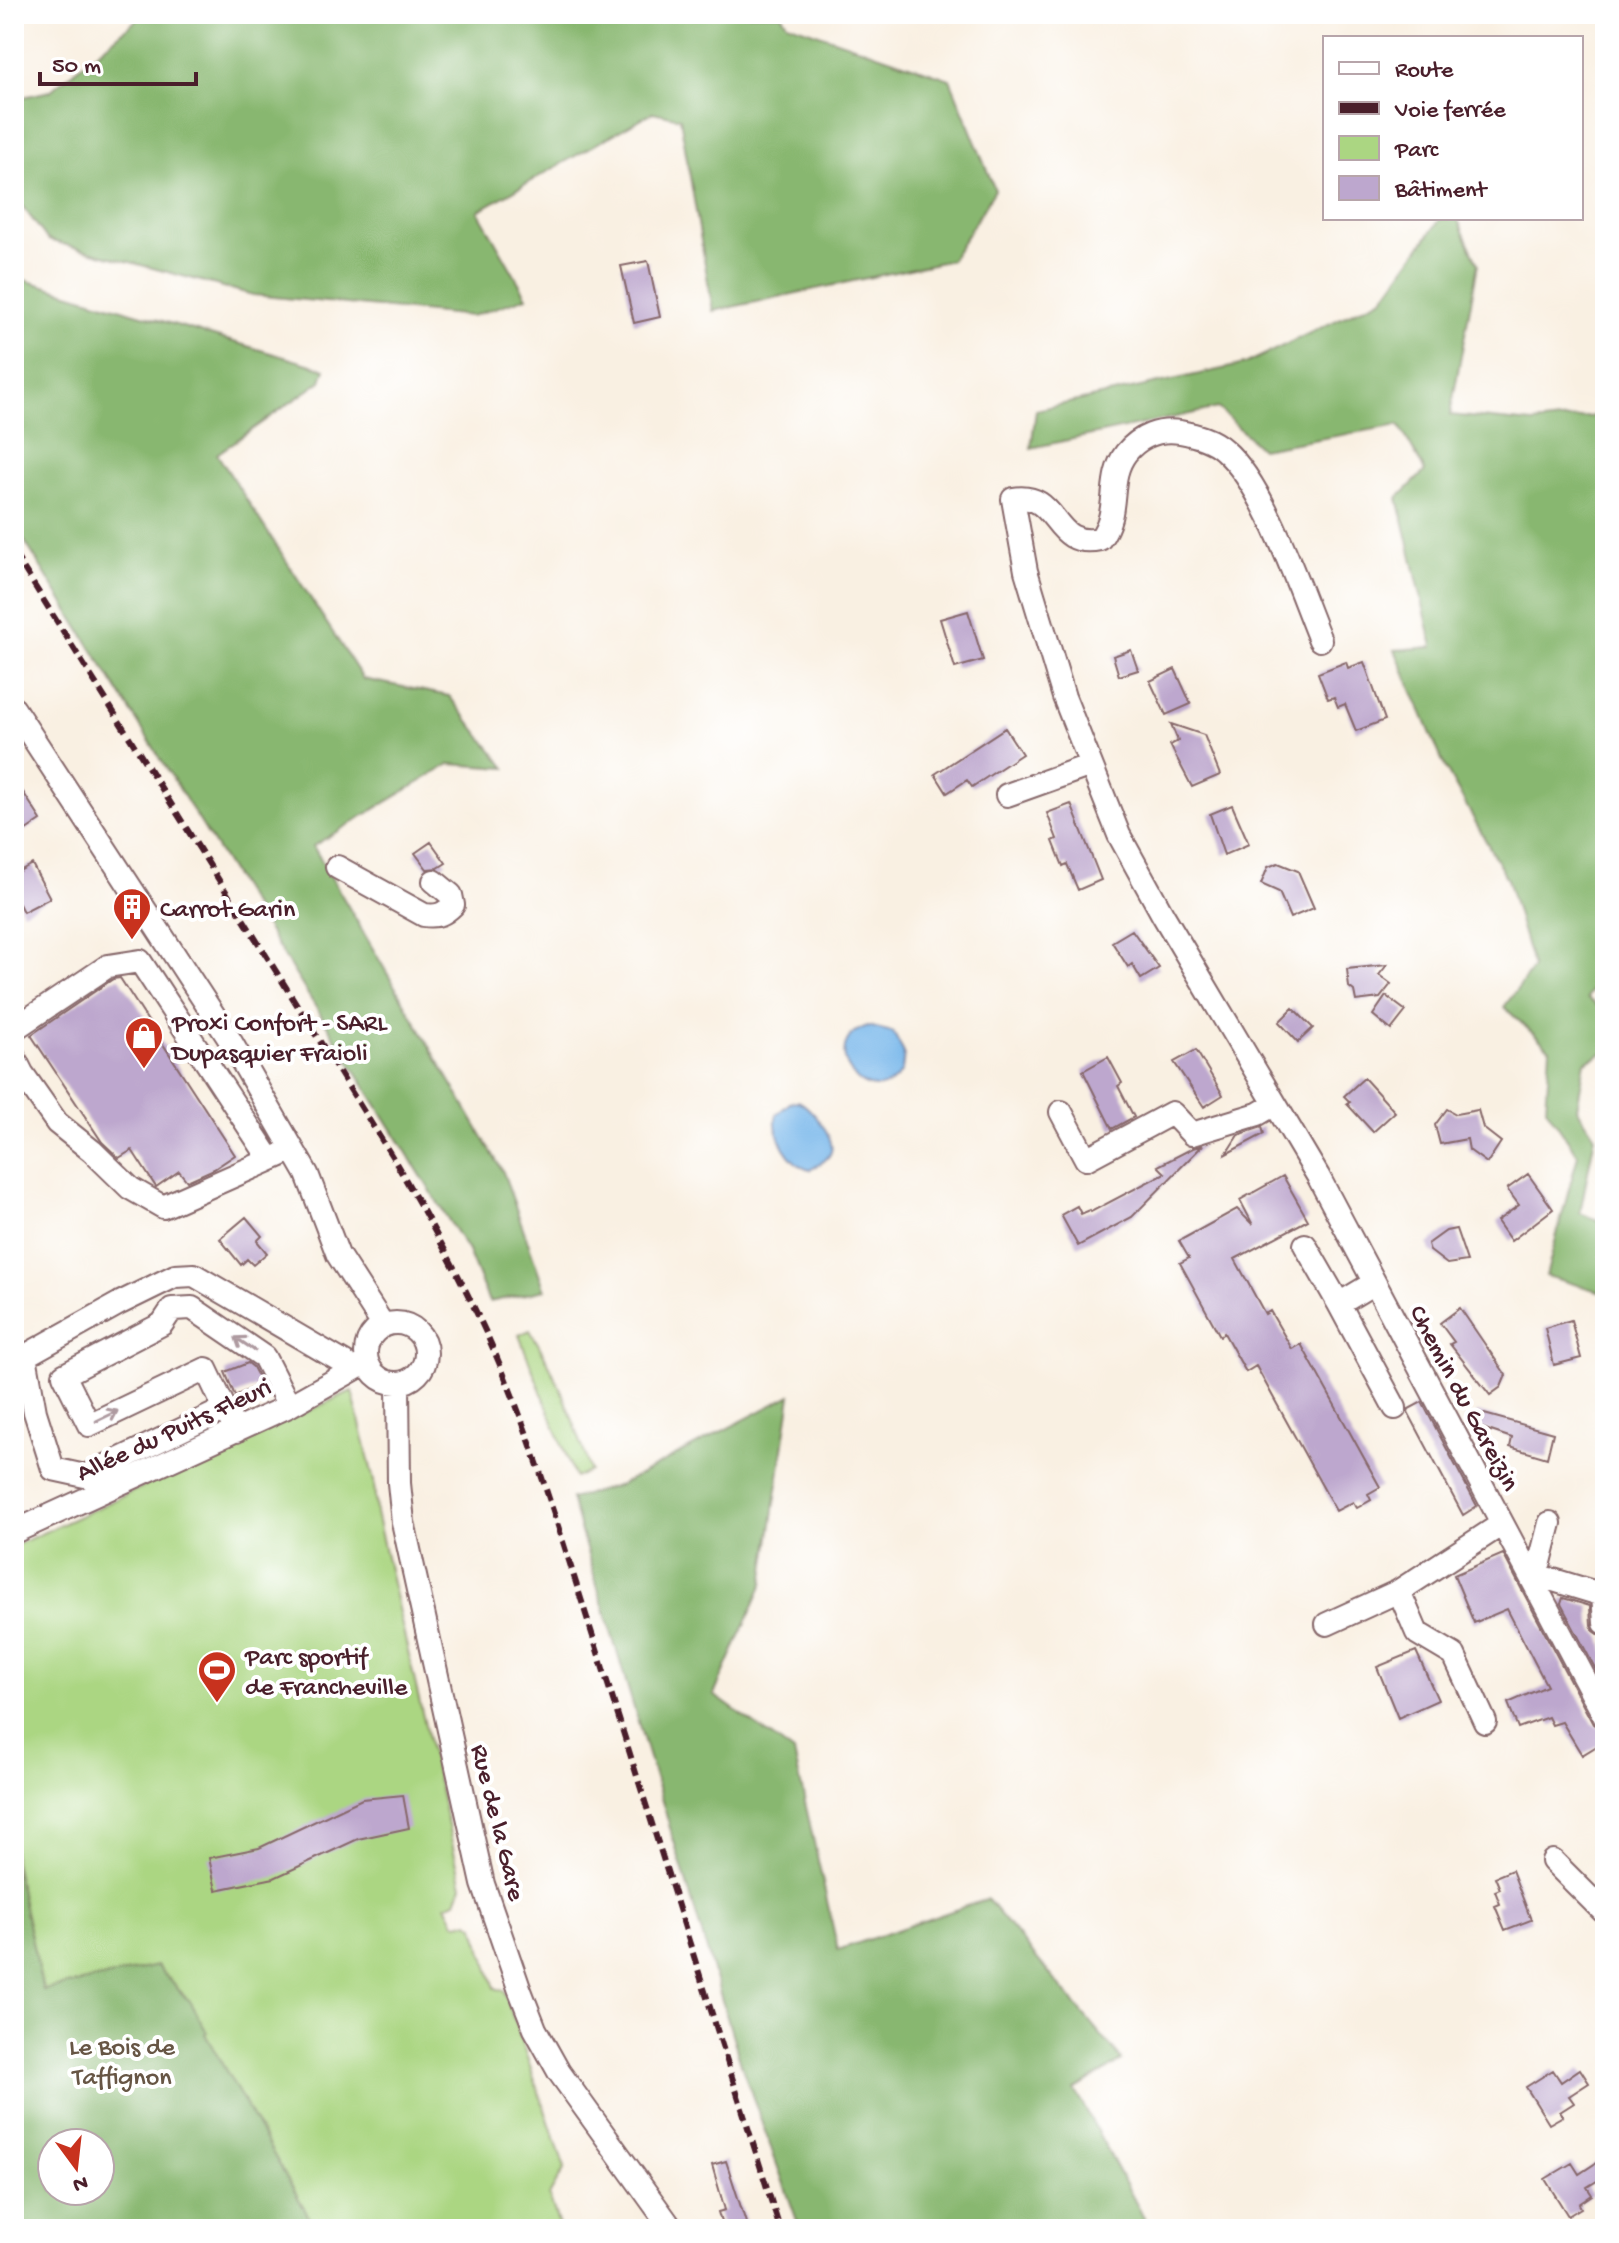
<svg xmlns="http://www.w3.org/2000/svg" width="1619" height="2243" font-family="'Gochi Hand',sans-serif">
  <rect width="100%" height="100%" fill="#fff"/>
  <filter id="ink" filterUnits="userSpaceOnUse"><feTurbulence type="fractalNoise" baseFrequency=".0125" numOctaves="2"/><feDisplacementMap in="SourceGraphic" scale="16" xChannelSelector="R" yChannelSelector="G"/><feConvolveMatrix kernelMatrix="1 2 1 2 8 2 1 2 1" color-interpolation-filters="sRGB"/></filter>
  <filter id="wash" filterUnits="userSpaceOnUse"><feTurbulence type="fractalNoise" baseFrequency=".006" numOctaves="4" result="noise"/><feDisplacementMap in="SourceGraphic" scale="32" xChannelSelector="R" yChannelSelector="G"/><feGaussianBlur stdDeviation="1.8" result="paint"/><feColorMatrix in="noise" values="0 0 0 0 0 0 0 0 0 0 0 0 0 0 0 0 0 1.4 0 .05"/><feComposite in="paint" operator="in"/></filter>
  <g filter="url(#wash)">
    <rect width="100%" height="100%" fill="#f9f0e2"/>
    <!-- green -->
    <path fill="#abd682" stroke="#7a7a56" stroke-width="2" d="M 530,1330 C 557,1374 575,1421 590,1471 L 575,1478 L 519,1335 Z
      M 352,1391 L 374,1481 L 376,1513 L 462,1886 L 456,1901 L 446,1905 L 455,1923 L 469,1922 L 474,1926 L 495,1988 L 504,1991 L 565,2168 L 549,2196 L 560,2229 L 316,2229 L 204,2034 L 189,2001 L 157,1966 L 43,1991 L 14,1863 L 14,1546 Z"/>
    <!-- forest -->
    <path fill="#88b770" stroke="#696b4e" stroke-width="2" fill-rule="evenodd" d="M 144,14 L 781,14 L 787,23 L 950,79 L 995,190 L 951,260 L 713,311 L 680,118 L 653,112 L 478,211 L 527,297 L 472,316 L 253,295 L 48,240 L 14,195 L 14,99 L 50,91 Z
      M 1441,218 L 1457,218 L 1478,264 L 1450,415 L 1533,423 L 1605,415 L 1605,968 L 1587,998 L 1605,1012 L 1605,1052 L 1585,1062 L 1577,1108 L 1595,1136 L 1580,1213 L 1605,1223 L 1605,1293 L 1546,1276 L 1578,1155 L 1546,1108 L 1550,1049 L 1504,1007 L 1533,968 L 1507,879 L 1445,767 L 1395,650 L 1433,647 L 1398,498 L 1425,471 L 1399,425 L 1261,449 L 1218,408 L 1031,448 L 1036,410 L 1245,364 L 1383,298 Z
      M 14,277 L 325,369 L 321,381 L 217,454 L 363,679 L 449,696 L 506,768 L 450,764 L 313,846 L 503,1172 L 545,1290 L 489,1302 L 468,1251 L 14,524 Z
      M 791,1395 L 763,1584 L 714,1695 L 794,1753 L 838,1950 L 987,1899 L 1122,2060 L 1075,2090 L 1150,2229 L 800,2229 L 742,2067 L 571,1499 L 620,1485 Z
      M 14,1863 L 43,1990 L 157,1966 L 189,2001 L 207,2032 L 205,2034 L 316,2229 L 14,2229 ZM 100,2143 L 100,2191 L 52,2191 L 52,2143 Z"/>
    <!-- water -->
    <path fill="#76b6ea" stroke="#606a8a" stroke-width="2" d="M 868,1026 L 893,1032 L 904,1053 L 902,1071 C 869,1120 812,1043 868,1026 Z
      M 798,1101 C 810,1106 838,1139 830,1154 C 827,1161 816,1166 810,1170 C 790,1166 771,1133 777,1114 L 791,1102 Z"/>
    <g id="blocks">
      <!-- building -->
      <path fill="#bda7ce" d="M 648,261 L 660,317 L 634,323 L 621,266 Z
        M 968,611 L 983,660 L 955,668 L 940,619 Z
        M 1131,650 L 1138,670 L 1119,676 L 1113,656 Z
        M 1346,662 L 1348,668 L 1364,662 L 1385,720 L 1356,731 L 1345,704 L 1338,707 L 1334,697 L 1328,699 L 1318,673 Z
        M 1175,669 L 1191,704 L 1166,715 L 1150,681 Z
        M 1171,724 L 1204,735 L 1220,775 L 1192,787 L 1170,745 L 1178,741 Z
        M 1005,728 L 1022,754 L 972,787 L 967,780 L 947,793 L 935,774 Z
        M 14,778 L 41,820 L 14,838 Z
        M 1071,804 L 1101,880 L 1078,890 L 1067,864 L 1063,866 L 1053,841 L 1057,839 L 1047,813 Z
        M 1232,805 L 1249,844 L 1224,855 L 1210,814 Z
        M 431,842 L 446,863 L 438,868 L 427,869 L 415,853 Z
        M 1278,863 L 1298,871 L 1314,908 L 1290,918 L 1279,892 L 1261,884 L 1268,867 Z
        M 32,864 L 50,898 L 23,912 L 14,894 L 14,874 Z
        M 1132,930 L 1159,968 L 1141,979 L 1132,964 L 1128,967 L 1112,942 Z
        M 1387,965 L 1379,975 L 1391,984 L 1380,998 L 1356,1001 L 1354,991 L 1349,987 L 1347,969 Z
        M 120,978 L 235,1155 L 214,1169 L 187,1181 L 179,1171 L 156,1187 L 132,1150 L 119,1158 L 102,1142 L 31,1035 L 113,979 Z
        M 1386,996 L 1406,1011 L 1391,1030 L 1373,1015 Z
        M 1293,1008 L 1313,1028 L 1298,1042 L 1279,1022 Z
        M 1196,1050 L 1223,1095 L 1204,1107 L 1174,1062 Z
        M 1108,1057 L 1122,1083 L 1118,1086 L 1134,1117 L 1112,1129 L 1083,1071 Z
        M 1364,1078 L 1395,1112 L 1373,1132 L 1347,1104 L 1350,1102 L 1344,1096 Z
        M 1447,1109 L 1456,1114 L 1478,1110 L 1483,1128 L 1501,1142 L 1487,1163 L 1469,1150 L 1467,1139 L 1440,1144 L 1435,1125 Z
        M 1262,1127 L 1264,1134 L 1226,1154 L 1238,1135 Z
        M 1203,1145 L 1132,1217 L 1078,1246 L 1061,1215 L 1077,1206 L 1081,1214 L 1090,1210 L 1091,1212 L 1165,1173 L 1158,1166 L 1193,1148 Z
        M 1528,1174 L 1553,1209 L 1511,1241 L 1497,1221 L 1519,1205 L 1507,1189 Z
        M 1283,1176 L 1308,1220 L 1235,1259 L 1265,1314 L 1270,1311 L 1292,1349 L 1301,1344 L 1380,1487 L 1368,1494 L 1371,1500 L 1357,1508 L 1353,1502 L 1336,1511 L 1256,1366 L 1246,1372 L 1224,1333 L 1220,1336 L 1180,1263 L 1189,1258 L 1179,1241 L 1237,1209 L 1253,1225 L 1240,1200 Z
        M 246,1217 L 262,1236 L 257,1241 L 267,1253 L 253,1265 L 247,1259 L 241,1265 L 220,1239 Z
        M 1456,1229 L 1467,1261 L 1447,1264 L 1430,1251 L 1428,1244 L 1446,1231 Z
        M 1460,1308 L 1506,1375 L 1501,1387 L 1490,1395 L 1450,1344 L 1454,1342 L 1440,1323 Z
        M 1571,1320 L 1581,1358 L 1554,1365 L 1545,1328 Z
        M 248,1363 L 253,1367 L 262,1384 L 235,1396 L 225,1372 Z
        M 1422,1402 L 1477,1506 L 1463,1515 L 1408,1412 L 1409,1409 Z
        M 1477,1412 L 1553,1433 L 1547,1458 L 1510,1447 L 1512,1438 L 1473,1425 Z
        M 1503,1554 L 1593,1724 L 1605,1731 L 1605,1741 L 1582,1755 L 1562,1722 L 1552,1725 L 1548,1717 L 1518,1728 L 1508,1703 L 1547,1686 L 1507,1609 L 1474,1623 L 1454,1575 Z
        M 1563,1598 L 1590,1606 L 1591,1625 L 1594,1631 L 1601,1636 L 1605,1655 L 1605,1687 L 1561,1604 Z
        M 1416,1651 L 1438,1700 L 1398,1718 L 1377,1667 Z
        M 403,1795 L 409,1828 L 358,1839 L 274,1878 L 216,1890 L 209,1858 L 259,1848 L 362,1799 Z
        M 1512,1870 L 1531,1920 L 1505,1930 L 1495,1906 L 1500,1904 L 1495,1891 L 1500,1889 L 1495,1877 Z
        M 1580,2069 L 1589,2083 L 1569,2096 L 1574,2103 L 1560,2112 L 1563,2116 L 1549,2124 L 1526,2087 L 1553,2070 L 1561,2082 Z
        M 726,2161 L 748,2229 L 723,2229 L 718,2212 L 725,2210 L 712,2165 Z
        M 1599,2161 L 1605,2171 L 1605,2176 L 1587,2187 L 1592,2195 L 1579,2204 L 1581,2208 L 1568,2216 L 1545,2179 L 1572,2163 L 1579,2174 Z"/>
    </g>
  </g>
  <g filter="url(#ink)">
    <use href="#blocks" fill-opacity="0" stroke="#87686b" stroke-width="2"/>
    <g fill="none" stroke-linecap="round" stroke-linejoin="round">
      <defs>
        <path id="minor" d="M 1320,640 C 1299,589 1265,485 1224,450 C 1212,439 1196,435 1180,432 C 1159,429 1140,436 1126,453 C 1106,479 1121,511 1100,539 C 1050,550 1061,491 1013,499 L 1026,571 L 1064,697 L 1119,835 L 1163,915 L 1318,1176 L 1605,1717
          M 14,709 L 228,1037 L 307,1174 L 338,1255 L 383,1325
          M 1007,795 L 1091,765
          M 337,867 L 424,915 C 438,917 444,914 453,905 L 451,895 L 434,881
          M 14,1029 L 108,966 L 140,961 L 270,1159
          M 14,1057 L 22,1073 L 57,1123 L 92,1151 L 130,1188 L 163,1207 L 281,1155
          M 1061,1112 L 1086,1159 L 1172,1113 L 1192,1134 L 1258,1114 L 1275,1104
          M 1305,1245 L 1339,1304
          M 1374,1283 L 1339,1304 L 1395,1408
          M366 1353a30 30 0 1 1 60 0a30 30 0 1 1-60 0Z
          M 398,1383 L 399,1483 L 403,1522 L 483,1884 L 519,1988 L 535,2029 L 559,2072 L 672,2229
          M 225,1409 L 206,1369 L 89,1425 L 64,1375 L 162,1324 L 172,1309 L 192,1308 L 264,1357 L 289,1406
          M 236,1431 L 225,1409 L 85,1476 L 53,1469 L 35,1412 L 25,1356 L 120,1303 L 175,1276 L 194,1275 L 353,1368
          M 14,1532 L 289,1406 L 362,1365
          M 1527,1570 L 1540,1562 L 1550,1523
          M 1536,1587 L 1550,1579 L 1603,1595 L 1605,1623
          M 1399,1591 L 1417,1633 L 1454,1655 L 1485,1722
          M 1327,1624 L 1399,1591 L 1502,1524
          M 1553,1861 L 1603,1911 L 1605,1910"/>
      </defs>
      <!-- minor casing -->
      <use href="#minor" stroke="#87686b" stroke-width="26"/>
      <!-- minor -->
      <use href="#minor" stroke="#fff" stroke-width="22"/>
      <!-- rail -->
      <path stroke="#4a1f2b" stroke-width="6" stroke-dasharray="12 6" stroke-linecap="butt" d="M 14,553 L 393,1158 C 435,1230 476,1304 507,1382 C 526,1429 542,1477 558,1526 L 780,2229"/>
    </g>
    <!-- one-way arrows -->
    <defs><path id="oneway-shaft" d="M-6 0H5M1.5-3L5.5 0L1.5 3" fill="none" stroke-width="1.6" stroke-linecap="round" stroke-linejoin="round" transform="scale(2)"/></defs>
    <g stroke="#ae9aa0">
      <use href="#oneway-shaft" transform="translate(245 1344) rotate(-146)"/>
      <use href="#oneway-shaft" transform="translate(107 1416) rotate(-26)"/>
    </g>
  </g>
  <!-- icons -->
  <defs>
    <symbol id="building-pin" viewBox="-11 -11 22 30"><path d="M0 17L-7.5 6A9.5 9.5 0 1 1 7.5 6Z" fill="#c8321e" stroke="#fff"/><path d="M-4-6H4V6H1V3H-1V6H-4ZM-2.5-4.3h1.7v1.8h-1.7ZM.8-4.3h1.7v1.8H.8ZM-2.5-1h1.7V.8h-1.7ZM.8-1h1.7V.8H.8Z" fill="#fff"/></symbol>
    <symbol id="shop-pin" viewBox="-11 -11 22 30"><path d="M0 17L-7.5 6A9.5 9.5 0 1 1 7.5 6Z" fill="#c8321e" stroke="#fff"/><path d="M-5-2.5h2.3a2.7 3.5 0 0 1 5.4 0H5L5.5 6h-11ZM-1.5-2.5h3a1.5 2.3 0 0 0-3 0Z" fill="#fff"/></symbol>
    <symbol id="stadium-pin" viewBox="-11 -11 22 30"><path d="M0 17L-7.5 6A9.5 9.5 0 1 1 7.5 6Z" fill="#c8321e" stroke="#fff"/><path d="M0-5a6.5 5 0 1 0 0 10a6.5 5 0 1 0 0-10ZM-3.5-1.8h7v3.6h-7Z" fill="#fff"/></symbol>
  </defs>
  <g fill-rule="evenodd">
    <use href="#building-pin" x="110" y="885" width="44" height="60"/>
    <use href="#shop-pin" x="122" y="1014" width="44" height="60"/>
    <use href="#stadium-pin" x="195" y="1648" width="44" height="60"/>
  </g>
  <g text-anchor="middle" stroke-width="8" stroke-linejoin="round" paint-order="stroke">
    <!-- poi labels -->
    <g font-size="26" fill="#4a1f2b" stroke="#fff" text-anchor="start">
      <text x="160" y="916">Carrot Garin</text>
      <text x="172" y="1030">Proxi Confort - SARL<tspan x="172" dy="30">Dupasquier Fraioli</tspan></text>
      <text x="245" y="1664">Parc sportif<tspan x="245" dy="30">de Francheville</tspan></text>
    </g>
    <!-- street labels -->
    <g font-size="26" fill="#4a1f2b" stroke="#fff">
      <text transform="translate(1466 1397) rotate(62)" y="9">Chemin du Gareizin</text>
      <text transform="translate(173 1428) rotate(-25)" y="9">Allée du Puits Fleuri</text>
      <text transform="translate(500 1822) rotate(76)" y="9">Rue de la Gare</text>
    </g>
    <!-- park labels -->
    <g font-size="26" fill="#675645" stroke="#fff">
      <text x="122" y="2054">Le Bois de<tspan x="122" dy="30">Taffignon</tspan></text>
    </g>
  </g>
  <!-- margin -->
  <rect width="1619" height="2243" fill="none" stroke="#fff" stroke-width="48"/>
  <!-- legend -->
  <rect x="1323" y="36" width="260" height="184" fill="#ffffff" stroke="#b7a5aa" stroke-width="2"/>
  <rect x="1339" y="62" width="40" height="12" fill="#ffffff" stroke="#b7a5aa" stroke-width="2"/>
  <text x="1395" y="76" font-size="24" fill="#4a1f2b">Route</text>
  <rect x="1339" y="102" width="40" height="12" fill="#4a1f2b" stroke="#b7a5aa" stroke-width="2"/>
  <text x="1395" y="116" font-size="24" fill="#4a1f2b">Voie ferrée</text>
  <rect x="1339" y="136" width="40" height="24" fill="#abd682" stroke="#b7a5aa" stroke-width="2"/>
  <text x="1395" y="156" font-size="24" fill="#4a1f2b">Parc</text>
  <rect x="1339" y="176" width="40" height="24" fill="#bda7ce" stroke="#b7a5aa" stroke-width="2"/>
  <text x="1395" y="196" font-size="24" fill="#4a1f2b">Bâtiment</text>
  <!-- north arrow -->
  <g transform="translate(76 2167) rotate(165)"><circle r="38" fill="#ffffff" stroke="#b7a5aa" stroke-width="2"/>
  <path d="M0-6L14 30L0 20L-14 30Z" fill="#c8321e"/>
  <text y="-12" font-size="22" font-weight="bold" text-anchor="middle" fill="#4a1f2b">N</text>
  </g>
  <!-- scale -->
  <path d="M40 72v12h156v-12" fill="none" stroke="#4a1f2b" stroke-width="4"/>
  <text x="52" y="72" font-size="24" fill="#4a1f2b" stroke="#ffffff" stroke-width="6" paint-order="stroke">50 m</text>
</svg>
